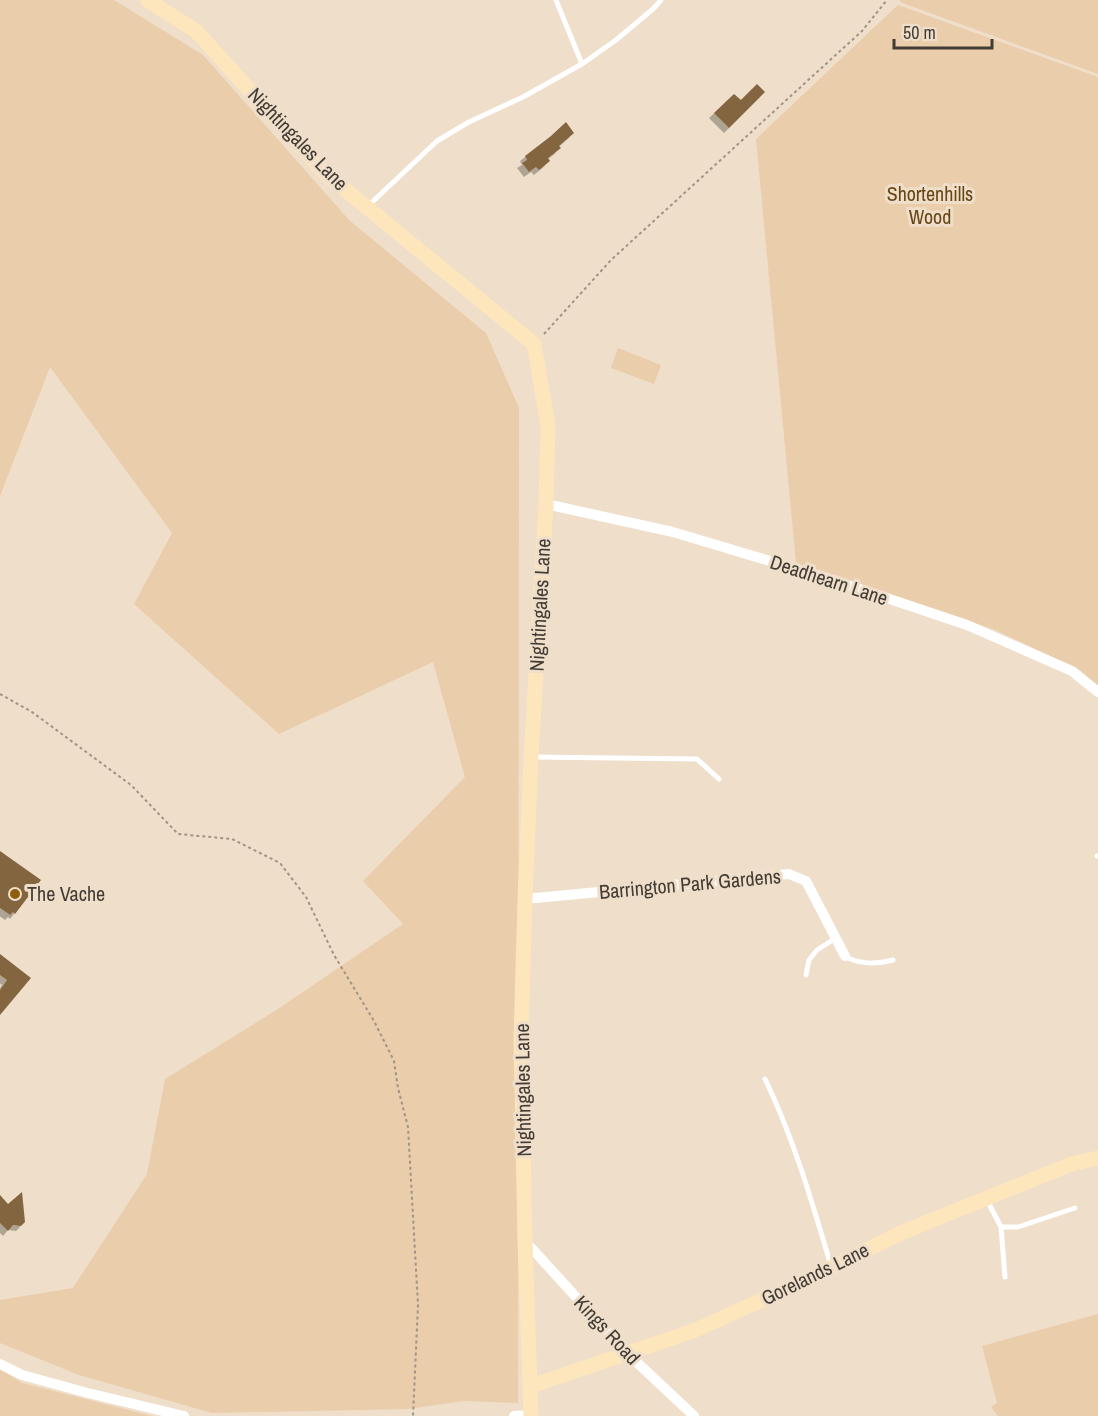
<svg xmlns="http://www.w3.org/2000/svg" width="1098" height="1416" font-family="'Archivo Narrow',sans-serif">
  <defs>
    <filter id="shadow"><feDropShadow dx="-5" dy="5" stdDeviation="0" flood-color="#0004"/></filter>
  </defs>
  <rect width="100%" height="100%" fill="#efdeca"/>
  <!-- green -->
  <path fill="#eacdaa" d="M 0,0 L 114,0 L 203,55 L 350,221 L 486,333 L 519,408 L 518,1403 L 464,1401 L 408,1409 L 212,1413 L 79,1375 L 0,1343 L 0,1300 L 73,1288 L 147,1174 L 165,1079 L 278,1009 L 403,924 L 363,881 L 465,777 L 433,662 L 279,734 L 134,604 L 172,533 L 50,367 L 0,496 Z
    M 900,0 L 1098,0 L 1098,74 L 900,2 Z
    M 898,5 L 1098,77 L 1098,686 L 1078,669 L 993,629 L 796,563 L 756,139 Z
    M 618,348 L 661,365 L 654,384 L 611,368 Z
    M 1098,1314 L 1098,1416 L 998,1416 L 991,1407 L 997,1403 L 982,1346 Z
    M 0,1369 L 22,1383 L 152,1416 L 0,1416 Z"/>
  <!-- building -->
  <path fill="#83653f" filter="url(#shadow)" d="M 757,84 L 765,92 L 729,128 L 714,113 L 734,94 L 741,100 Z
    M 566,122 L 574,133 L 559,146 L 561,148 L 548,158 L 550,161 L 539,170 L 536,167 L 529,172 L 522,163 L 527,160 L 525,156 L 551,136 Z
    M 0,851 L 41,880 L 15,914 L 13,912 L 10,915 L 0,908 Z
    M 0,954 L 31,978 L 0,1015 L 0,990 L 7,980 L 0,975 Z
    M 22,1192 L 25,1222 L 21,1226 L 13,1225 L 8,1231 L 0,1223 L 0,1195 L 8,1204 Z"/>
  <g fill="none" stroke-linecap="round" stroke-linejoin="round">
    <!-- path -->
    <path stroke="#a09485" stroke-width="2" stroke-dasharray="3 3" stroke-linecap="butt" d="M 544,334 L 611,260 L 862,31 L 887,0
      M 0,694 L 32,712 L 131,785 L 178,834 L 232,839 L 280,863 L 306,897 L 334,955 L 374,1021 L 394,1061 L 398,1088 L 408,1127 L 418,1305 L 413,1416"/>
    <!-- lane -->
    <path stroke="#fff" stroke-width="5" d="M 556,0 L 582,64
      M 369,205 L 437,141 L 469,122 L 523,97 L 582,64 L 616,40 L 653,9 L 661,0
      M 533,757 L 697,759 L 719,779
      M 1097,856 L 1098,856
      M 845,956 C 858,965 878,964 893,960
      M 806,975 L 809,960 L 817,950 L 836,938
      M 765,1079 C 794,1139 812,1202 831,1266
      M 987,1200 L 1001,1227 L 1005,1277
      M 1001,1227 L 1018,1227 L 1075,1208"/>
    <!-- street -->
    <path stroke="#fff" stroke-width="10" d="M 546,504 L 673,532 L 830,579 L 967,625 L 1072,671 L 1098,692
      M 525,899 L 789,874 L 806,881 L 845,956
      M 525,1241 L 628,1354 L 694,1416
      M 0,1364 L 22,1375 L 88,1393 L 184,1416
      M 514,1416 L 531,1415"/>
    <!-- secondary -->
    <path stroke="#fde5bc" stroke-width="15" d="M 147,0 L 196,31 L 326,174 L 534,344 L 548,426 L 546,504 L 531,757 L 525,899 L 521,1039 L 525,1241 L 531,1416
      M 531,1386 L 693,1331 L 789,1288 L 901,1233 L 1071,1164 L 1098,1158"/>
  </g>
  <!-- markers -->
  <circle fill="#8e5d09" stroke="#efdeca" stroke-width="2" cx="15" cy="894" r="6"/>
  <g text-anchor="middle" stroke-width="6" stroke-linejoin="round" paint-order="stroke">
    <!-- street labels -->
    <g font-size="20" fill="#423c34" stroke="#efdeca">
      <text transform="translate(298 139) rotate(46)" y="7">Nightingales Lane</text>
      <text transform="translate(829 580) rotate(18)" y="7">Deadhearn Lane</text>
      <text transform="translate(540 605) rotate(-87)" y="7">Nightingales Lane</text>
      <text transform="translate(690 884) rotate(-5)" y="7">Barrington Park Gardens</text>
      <text transform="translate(523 1090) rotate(-91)" y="7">Nightingales Lane</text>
      <text transform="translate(815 1274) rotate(-26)" y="7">Gorelands Lane</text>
      <text transform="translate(607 1330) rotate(47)" y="7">Kings Road</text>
    </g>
    <!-- park labels -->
    <g font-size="20" fill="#674616" stroke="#efdeca">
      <text x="930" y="201">Shortenhills<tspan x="930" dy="23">Wood</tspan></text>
    </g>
    <!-- poi labels -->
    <g font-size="20" fill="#423c34" stroke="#efdeca" text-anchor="start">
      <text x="27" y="901">The Vache</text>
    </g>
  </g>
  <!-- scale -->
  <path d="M894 39v9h98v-9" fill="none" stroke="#423c34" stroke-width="3"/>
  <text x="903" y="39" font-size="18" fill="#423c34" stroke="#efdeca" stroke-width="4.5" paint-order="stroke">50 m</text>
</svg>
